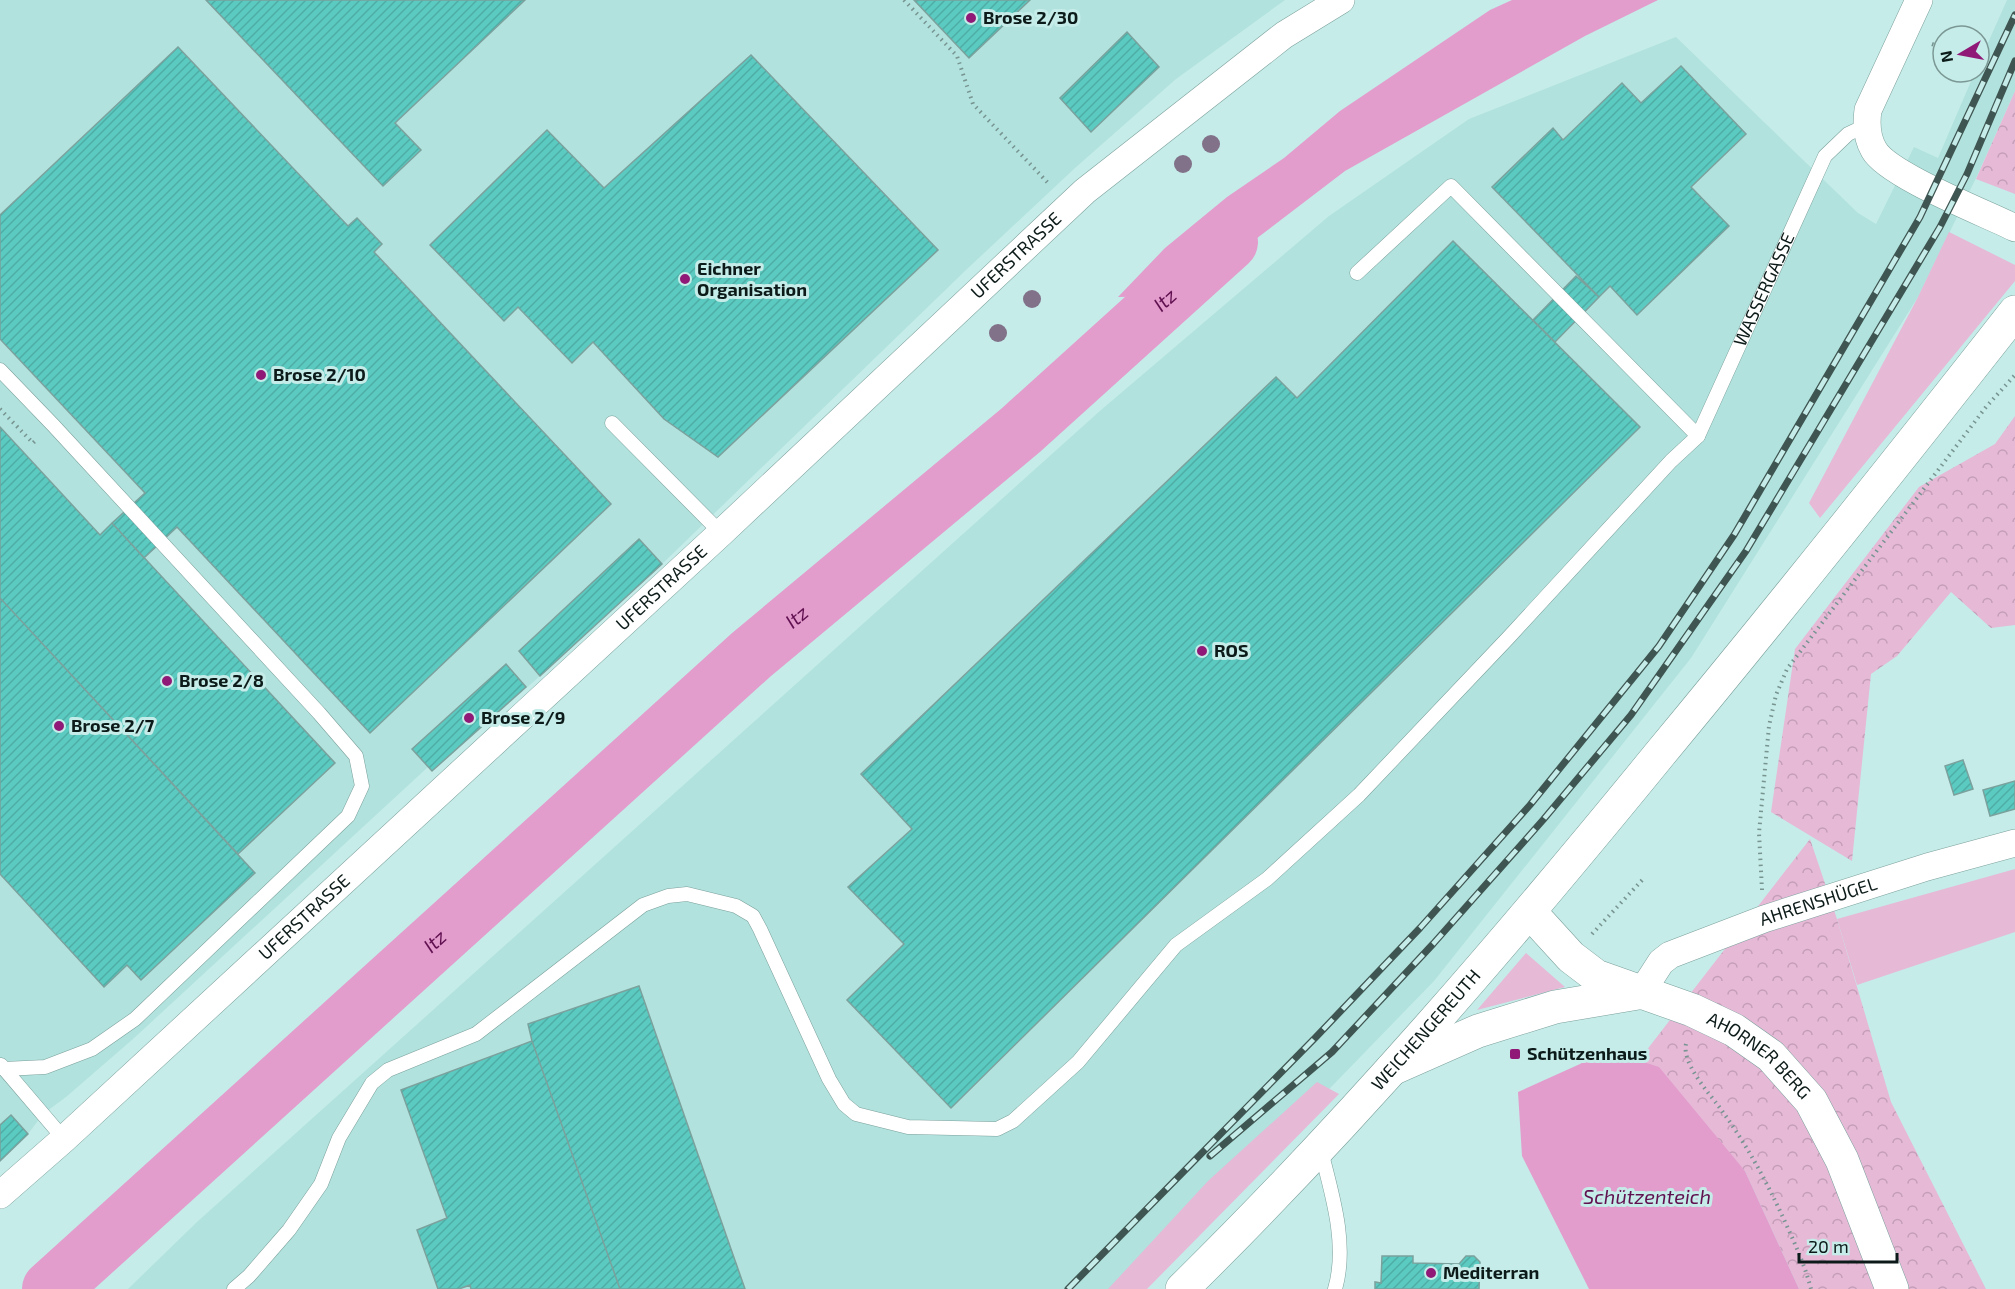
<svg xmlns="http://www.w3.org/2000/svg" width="2015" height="1289" font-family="'Exo 2',sans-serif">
  <defs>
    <pattern id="forest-crowns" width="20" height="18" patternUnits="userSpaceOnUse" patternTransform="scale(1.5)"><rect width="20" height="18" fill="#e6b9d7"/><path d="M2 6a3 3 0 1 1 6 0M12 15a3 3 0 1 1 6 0" fill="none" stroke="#c49eb8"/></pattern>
    <pattern id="building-hatch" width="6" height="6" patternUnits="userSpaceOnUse" patternTransform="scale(1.5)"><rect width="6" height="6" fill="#5bcac1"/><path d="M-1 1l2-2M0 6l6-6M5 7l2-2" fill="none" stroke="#4eada5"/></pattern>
  </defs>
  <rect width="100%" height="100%" fill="#c5ece8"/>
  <!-- built -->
  <path fill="#b1e2dd" d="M 0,0 L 1285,0 L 1176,79 L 1075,168 L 966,270 L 662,564 L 540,676 L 432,771 L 428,767 L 133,1039 L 66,1097 L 43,1114 L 28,1134 L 0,1161 Z
    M 2007,0 L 2015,0 L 2015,91 L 1976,178 L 1918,297 L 1691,658 L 1434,981 L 1135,1289 L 128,1289 L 197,1222 L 1101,410 L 1329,216 L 1469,119 L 1676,37 L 1858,213 L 1876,224 L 1914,147 L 1938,158 L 1975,72 L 1979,72 L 1979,63 Z"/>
  <!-- grass -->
  <path fill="#e6b9d7" d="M 1949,232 L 2015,265 L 2015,281 L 1820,518 L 1809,503 L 1918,297 Z
    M 2015,869 L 2015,932 L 1857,985 L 1837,919 Z
    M 1526,953 L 1565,987 L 1477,1010 Z
    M 1317,1082 L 1339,1094 L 1147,1289 L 1108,1289 L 1208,1181 Z"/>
  <!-- forest -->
  <path fill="url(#forest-crowns)" d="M 2015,91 L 2015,194 L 1976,179 Z
    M 2015,416 L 2015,625 L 1991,628 L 1951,592 L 1897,656 L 1871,674 L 1852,861 L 1771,812 L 1795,649 L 1919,487 L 1995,444 Z
    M 1810,839 L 1837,919 L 1891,1102 L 1986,1289 L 1799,1289 L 1745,1171 L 1639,1060 Z"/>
  <!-- water -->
  <path fill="#e29dcd" d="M 1512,0 L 1658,0 L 1585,36 L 1345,171 L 1223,264 L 1197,296 L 1118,297 L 1165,248 L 1227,197 L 1284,158 L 1340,111 L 1490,10 Z
    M 1603,1049 L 1659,1067 L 1745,1171 L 1799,1289 L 1589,1289 L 1522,1156 L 1518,1092 L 1580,1064 Z"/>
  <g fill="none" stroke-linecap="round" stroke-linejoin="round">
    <!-- river -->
    <path stroke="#e29dcd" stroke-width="58" id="s1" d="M 51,1289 L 751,655 L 1021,430 L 1229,242"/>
  </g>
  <!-- building -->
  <path fill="url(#building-hatch)" stroke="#7ba19d" stroke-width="1.5" d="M 206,0 L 525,0 L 395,123 L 421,150 L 383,186 Z
    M 914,0 L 1030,0 L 969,58 Z
    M 1127,32 L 1159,67 L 1091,132 L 1060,98 Z
    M 178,47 L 348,226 L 357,218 L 382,244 L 374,252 L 611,504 L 370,733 L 177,527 L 144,558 L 112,523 L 145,493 L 0,339 L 0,215 Z
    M 751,55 L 938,250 L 718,457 L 664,419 L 593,342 L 572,363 L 518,307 L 504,321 L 430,245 L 547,130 L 604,188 Z
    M 1681,66 L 1746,134 L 1691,187 L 1729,226 L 1637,315 L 1610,286 L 1599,297 L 1492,187 L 1553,128 L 1563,140 L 1622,83 L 1641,103 Z
    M 1453,241 L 1640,427 L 951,1108 L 847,1000 L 904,944 L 848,887 L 912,829 L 861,774 L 1276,377 L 1297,398 Z
    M 1576,276 L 1599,297 L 1555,342 L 1533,320 Z
    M 0,427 L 100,535 L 112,523 L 335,763 L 238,854 L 0,598 Z
    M 639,539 L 662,564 L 540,676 L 519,651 Z
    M 0,598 L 255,873 L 141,980 L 127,965 L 104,987 L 0,874 Z
    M 506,664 L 526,687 L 432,771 L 412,749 Z
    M 1963,760 L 1973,789 L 1954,795 L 1945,766 Z
    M 2015,781 L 2015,809 L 1990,816 L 1983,790 Z
    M 639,986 L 745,1289 L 620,1289 L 532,1041 L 528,1024 Z
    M 532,1041 L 620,1289 L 471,1289 L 470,1285 L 459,1289 L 438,1289 L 417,1230 L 447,1218 L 401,1090 Z
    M 11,1115 L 28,1134 L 0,1161 L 0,1125 Z
    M 1382,1256 L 1413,1256 L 1413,1263 L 1459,1264 L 1466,1256 L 1474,1256 L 1480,1262 L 1479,1289 L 1375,1289 L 1375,1282 L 1381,1283 Z"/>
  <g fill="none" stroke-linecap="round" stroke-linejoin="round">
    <defs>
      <g id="lane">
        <path d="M 1357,273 L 1451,186 L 1698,436"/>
        <path d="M 0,370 L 53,425 L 319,713 L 356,756 L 362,786 L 348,816 L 135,1019 L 92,1049 L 45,1067 L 4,1069"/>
        <path d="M 612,423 L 721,533"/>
        <path d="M 1,1065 L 64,1139"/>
        <path d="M 1321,1151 C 1332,1194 1348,1245 1335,1289"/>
        <path id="s2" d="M 234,1289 L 249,1276 L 289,1230 L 321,1184 L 339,1138 L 372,1083 L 388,1070 L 476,1034 L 643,905 L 668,896 L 687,894 L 736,906 L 753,916 L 760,929 L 829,1079 L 844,1104 L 856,1114 L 908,1127 L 997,1129 L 1013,1121 L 1078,1062 L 1176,945 L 1267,879 L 1359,795 L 1509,637 L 1671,461 L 1698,436 L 1825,156 L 1848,134 L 1865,126"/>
      </g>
      <g id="street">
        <path d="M 1919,0 L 1868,110 C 1866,124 1867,138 1874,150 C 1888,175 1985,213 2015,228"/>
        <path id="s3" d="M 1641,993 L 1661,962 L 1670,955 L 1764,919 L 1927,867 L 2015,843"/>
        <path id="s4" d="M 0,1195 L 64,1139 L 721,533 L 1085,191 L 1284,35 L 1341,0"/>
      </g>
      <g id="secondary">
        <path id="s5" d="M 1530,912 L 1571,957 L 1596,976 L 1692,1010 L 1734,1030 L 1771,1056 L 1811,1101 L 1842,1160 L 1892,1289"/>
        <path d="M 1392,1069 L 1478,1031 L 1555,1007 L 1638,993"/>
      </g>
      <g id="primary">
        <path id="s6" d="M 1182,1289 C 1353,1121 1508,940 1659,755 C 1780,609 1898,461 2015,312"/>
      </g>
    </defs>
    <!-- lane casing -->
    <use href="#lane" stroke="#7ba09c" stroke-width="15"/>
    <!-- street casing -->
    <use href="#street" stroke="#7ba09c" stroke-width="28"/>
    <!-- secondary casing -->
    <use href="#secondary" stroke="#7ba09c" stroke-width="34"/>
    <!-- primary casing -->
    <use href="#primary" stroke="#7ba09c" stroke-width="34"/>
    <!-- path -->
    <path stroke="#779491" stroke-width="4" stroke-dasharray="1.5 4.5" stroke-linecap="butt" d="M 904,0 L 957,56 L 973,104 L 1050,185
      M 1932,44 L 1943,48
      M 0,409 L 33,443 L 37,439
      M 1762,890 L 1759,833 L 1769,726 L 1776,695 L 1787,669 L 1986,407 L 2015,375
      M 1592,934 L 1645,877
      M 1686,1044 C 1682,1062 1706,1090 1717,1104 C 1746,1143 1766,1180 1786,1224 C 1796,1246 1805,1266 1811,1289"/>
    <!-- lane -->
    <use href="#lane" stroke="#fff" stroke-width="14"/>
    <!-- street -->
    <use href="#street" stroke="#fff" stroke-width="27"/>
    <!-- secondary -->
    <use href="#secondary" stroke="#fff" stroke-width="33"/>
    <!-- primary -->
    <use href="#primary" stroke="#fff" stroke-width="33"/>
    <defs>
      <path id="rail" d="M 1210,1156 L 1332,1052 L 1433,944 L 1543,820 L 1631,715 L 1746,551 L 1940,227 L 1967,174 L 2015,61
        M 1068,1289 L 1316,1037 L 1420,928 L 1530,805 L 1659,646 L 1734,535 L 1920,217 L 2015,15"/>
    </defs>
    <!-- rail casing -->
    <use href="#rail" stroke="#3f5552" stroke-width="7"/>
    <!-- rail -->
    <use href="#rail" stroke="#c5ece8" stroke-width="4.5" stroke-dasharray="14" stroke-linecap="butt"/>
  </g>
  <!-- trees -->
  <g fill="#817189">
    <circle cx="1211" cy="144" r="9"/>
    <circle cx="1183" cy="164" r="9"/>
    <circle cx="1032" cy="299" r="9"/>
    <circle cx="998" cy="333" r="9"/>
  </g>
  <!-- markers -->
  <g fill="#901978" stroke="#c5ece8" stroke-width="2">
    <circle cx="971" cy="18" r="6"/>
    <circle cx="685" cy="279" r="6"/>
    <circle cx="261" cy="375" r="6"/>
    <circle cx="1202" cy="651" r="6"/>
    <circle cx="167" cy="681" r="6"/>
    <circle cx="469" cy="718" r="6"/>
    <circle cx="59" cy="726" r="6"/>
    <rect x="1509" y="1048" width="12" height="12" rx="3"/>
    <circle cx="1431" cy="1273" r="6"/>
  </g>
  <g text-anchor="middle" stroke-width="6" stroke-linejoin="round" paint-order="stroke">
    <!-- poi labels -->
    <g font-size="18" font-weight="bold" fill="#0c1b19" stroke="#c5ece8" text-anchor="start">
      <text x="983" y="24">Brose 2/30</text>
      <text x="697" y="275">Eichner<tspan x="697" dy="21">Organisation</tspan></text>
      <text x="273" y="381">Brose 2/10</text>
      <text x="1214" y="657">ROS</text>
      <text x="179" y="687">Brose 2/8</text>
      <text x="481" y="724">Brose 2/9</text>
      <text x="71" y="732">Brose 2/7</text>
      <text x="1527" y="1060">Schützenhaus</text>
      <text x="1443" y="1279">Mediterran</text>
    </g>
    <!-- street labels -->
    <g font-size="18" fill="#0c1b19" stroke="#c5ece8">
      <text dy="6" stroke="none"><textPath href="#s4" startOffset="1384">UFERSTRASSE</textPath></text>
      <text dy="6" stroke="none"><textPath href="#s2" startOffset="2210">WASSERGASSE</textPath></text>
      <text dy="6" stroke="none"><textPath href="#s4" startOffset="898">UFERSTRASSE</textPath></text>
      <text dy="6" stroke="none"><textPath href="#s3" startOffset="206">AHRENSHÜGEL</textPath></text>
      <text dy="6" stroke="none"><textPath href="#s4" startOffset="412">UFERSTRASSE</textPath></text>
      <text dy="6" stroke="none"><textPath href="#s6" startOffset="356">WEICHENGEREUTH</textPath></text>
      <text dy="6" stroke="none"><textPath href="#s5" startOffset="276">AHORNER BERG</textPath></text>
    </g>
    <!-- water labels -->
    <g font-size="20" font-style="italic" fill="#60104f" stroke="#c5ece8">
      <text dy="7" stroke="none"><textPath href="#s1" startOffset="1490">Itz</textPath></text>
      <text dy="7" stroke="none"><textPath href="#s1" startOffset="1004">Itz</textPath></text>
      <text dy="7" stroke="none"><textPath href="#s1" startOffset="518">Itz</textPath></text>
      <text x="1647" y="1204">Schützenteich</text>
    </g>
  </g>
  <!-- north arrow -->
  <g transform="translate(1961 54) rotate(260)"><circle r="28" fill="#c5ece8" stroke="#7b9895" stroke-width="1.5"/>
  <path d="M0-4.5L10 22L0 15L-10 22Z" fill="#901978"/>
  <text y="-9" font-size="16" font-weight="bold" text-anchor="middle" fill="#0c1b19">N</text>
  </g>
  <!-- scale -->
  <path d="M1799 1253v9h98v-9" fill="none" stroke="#0c1b19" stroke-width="3"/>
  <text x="1808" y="1253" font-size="18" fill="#0c1b19" stroke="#c5ece8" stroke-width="4.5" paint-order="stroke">20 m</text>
</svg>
